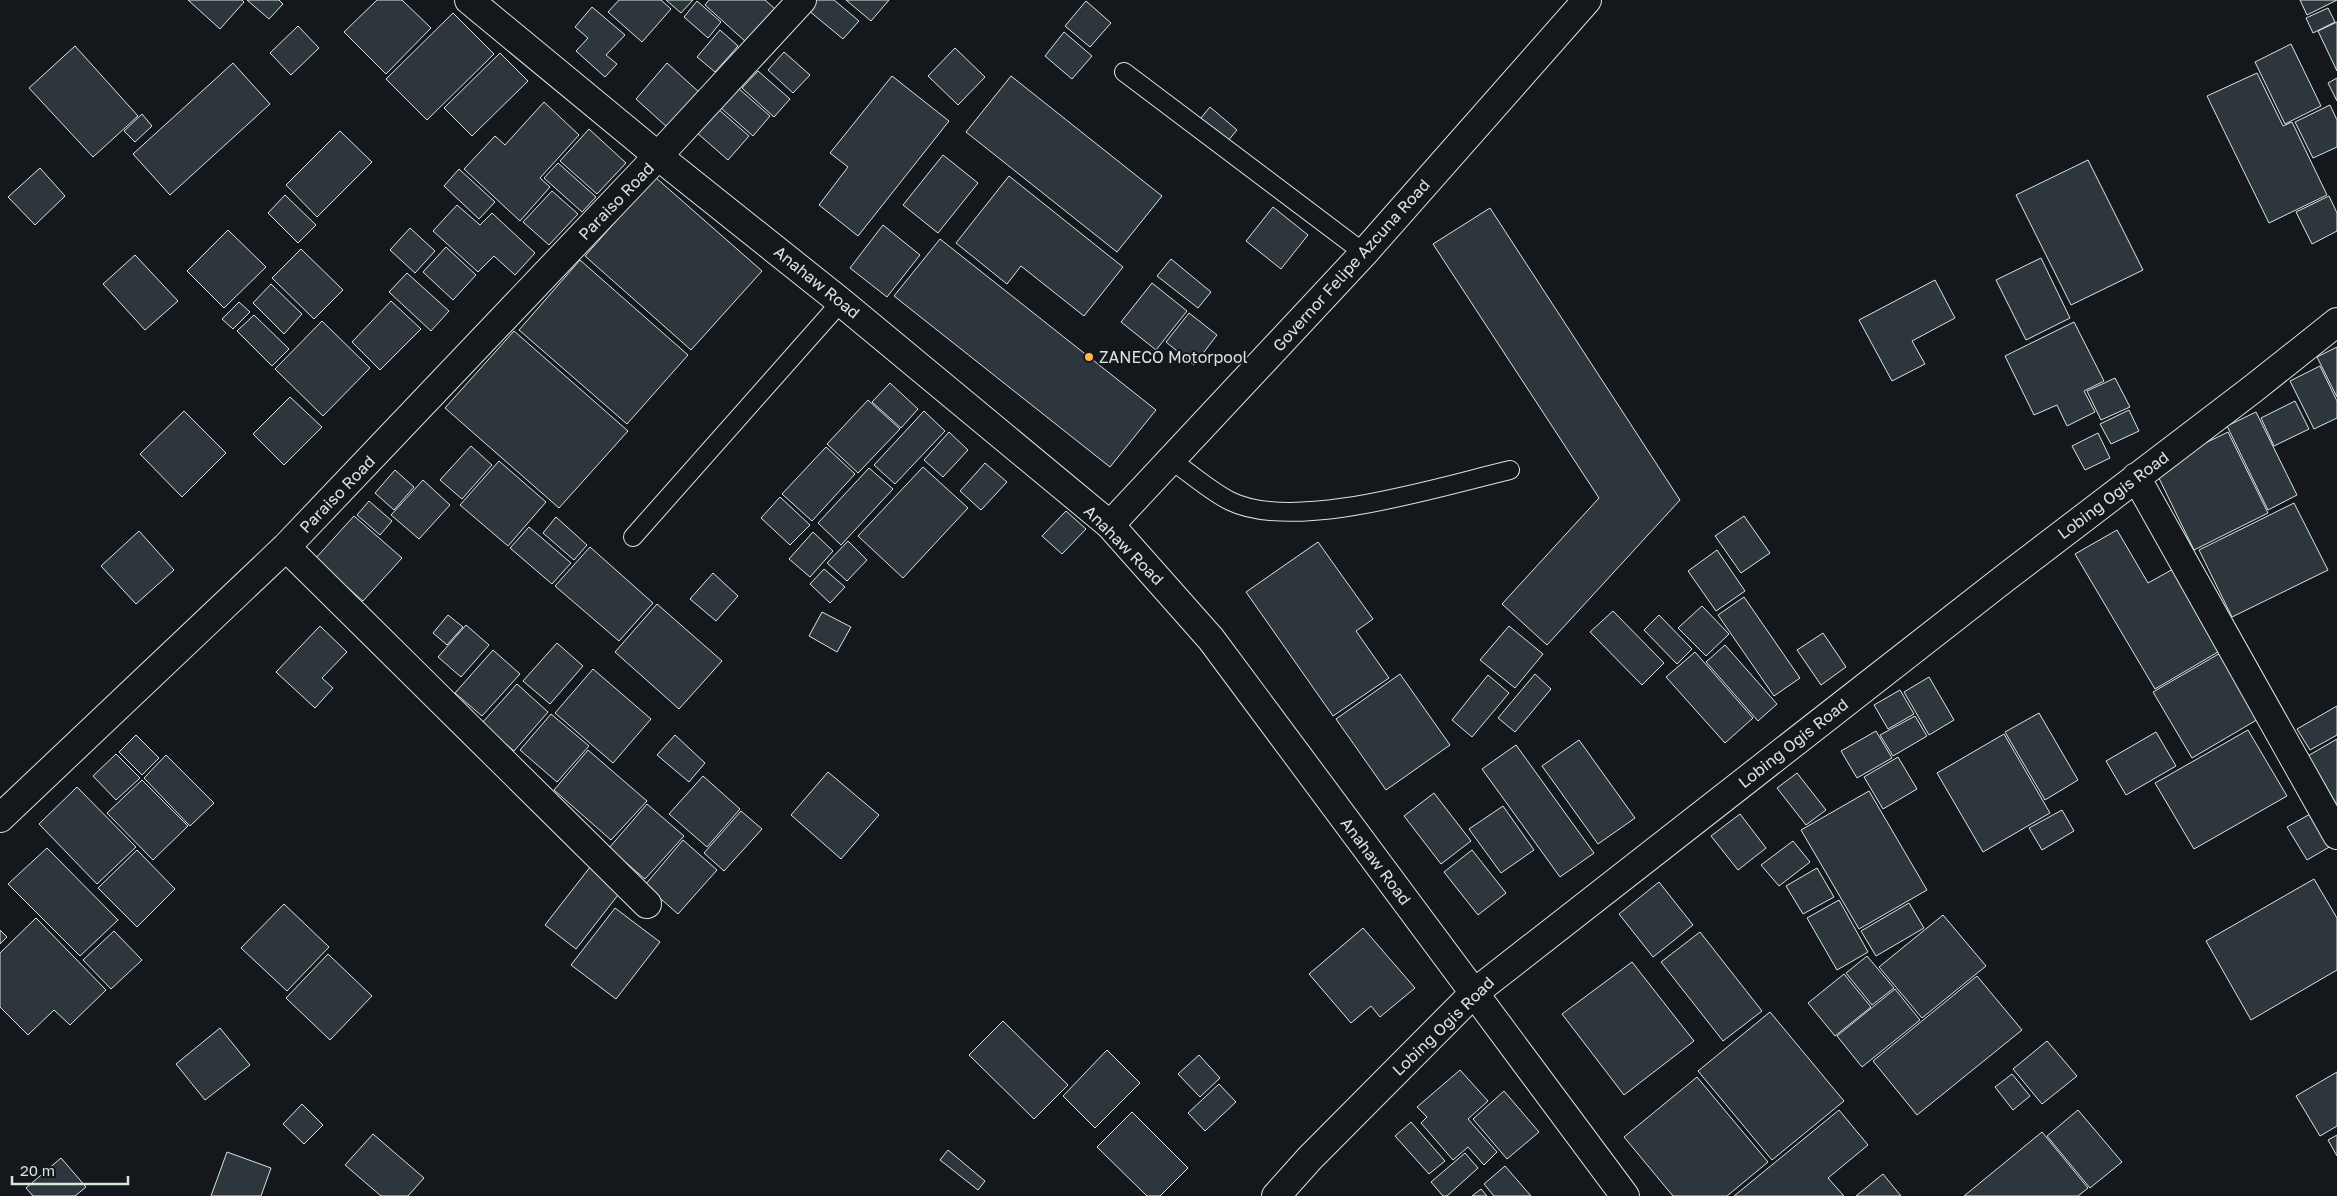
<svg xmlns="http://www.w3.org/2000/svg" width="2337" height="1196" font-family="'Golos Text',sans-serif">
  <rect width="100%" height="100%" fill="#14181c"/>
  <!-- building -->
  <path fill="#2c363c" stroke="#d8e6dc" d="M 188,0 L 242,0 L 244,2 L 220,29 Z
    M 247,0 L 279,0 L 283,4 L 269,19 Z
    M 377,0 L 402,0 L 431,28 L 386,74 L 344,32 Z
    M 619,0 L 661,0 L 671,9 L 642,42 L 608,12 Z
    M 666,0 L 693,0 L 681,13 Z
    M 709,0 L 765,0 L 775,9 L 746,42 L 705,5 Z
    M 816,0 L 834,0 L 859,21 L 843,39 L 808,10 Z
    M 846,0 L 889,0 L 871,21 Z
    M 2300,0 L 2337,0 L 2307,15 Z
    M 697,1 L 721,22 L 708,38 L 684,17 Z
    M 1086,1 L 1111,23 L 1090,47 L 1065,26 Z
    M 592,7 L 625,35 L 606,55 L 617,64 L 605,77 L 576,51 L 588,38 L 575,27 Z
    M 2328,8 L 2335,22 L 2313,33 L 2306,18 Z
    M 453,13 L 494,54 L 427,120 L 386,79 Z
    M 2337,22 L 2337,71 L 2318,31 Z
    M 298,26 L 319,48 L 291,75 L 270,53 Z
    M 720,30 L 738,46 L 715,72 L 697,57 Z
    M 1064,32 L 1092,56 L 1072,79 L 1045,56 Z
    M 2291,44 L 2321,106 L 2285,124 L 2255,62 Z
    M 75,46 L 138,116 L 93,157 L 29,88 Z
    M 955,48 L 985,77 L 958,105 L 928,76 Z
    M 784,52 L 810,75 L 793,93 L 768,70 Z
    M 500,53 L 528,81 L 472,136 L 444,108 Z
    M 233,63 L 270,104 L 170,195 L 133,154 Z
    M 667,63 L 700,93 L 668,128 L 636,99 Z
    M 758,71 L 790,99 L 774,117 L 742,88 Z
    M 2257,73 L 2283,126 L 2292,122 L 2327,195 L 2269,223 L 2207,96 Z
    M 892,76 L 949,121 L 858,236 L 819,205 L 848,167 L 830,153 Z
    M 1011,76 L 1162,196 L 1117,252 L 966,132 Z
    M 2337,78 L 2337,101 L 2328,83 Z
    M 738,88 L 770,116 L 753,136 L 721,108 Z
    M 544,102 L 579,135 L 540,178 L 550,187 L 520,221 L 464,169 L 495,136 L 505,145 Z
    M 2330,105 L 2337,120 L 2337,147 L 2313,158 L 2295,122 Z
    M 1210,107 L 1237,130 L 1227,142 L 1200,119 Z
    M 717,108 L 749,136 L 728,160 L 696,132 Z
    M 142,114 L 152,126 L 135,142 L 124,131 Z
    M 589,129 L 626,163 L 597,194 L 560,161 Z
    M 340,131 L 372,162 L 317,217 L 286,185 Z
    M 943,155 L 978,183 L 938,233 L 903,205 Z
    M 2088,160 L 2143,270 L 2071,305 L 2016,195 Z
    M 558,163 L 596,197 L 582,212 L 544,178 Z
    M 40,168 L 65,196 L 35,225 L 8,197 Z
    M 459,169 L 495,202 L 479,219 L 444,186 Z
    M 1009,176 L 1123,267 L 1084,316 L 1021,266 L 1007,284 L 956,243 Z
    M 655,177 L 762,271 L 691,350 L 585,256 Z
    M 552,191 L 578,214 L 549,245 L 523,222 Z
    M 285,195 L 316,225 L 298,243 L 268,213 Z
    M 2329,196 L 2337,213 L 2337,231 L 2312,244 L 2296,212 Z
    M 457,205 L 480,225 L 492,213 L 535,253 L 515,275 L 494,256 L 478,272 L 433,231 Z
    M 1273,207 L 1308,235 L 1281,269 L 1246,241 Z
    M 1490,208 L 1680,500 L 1547,645 L 1502,604 L 1599,498 L 1433,244 Z
    M 883,225 L 920,255 L 887,297 L 850,268 Z
    M 410,228 L 435,251 L 415,273 L 390,250 Z
    M 228,230 L 266,267 L 224,308 L 187,271 Z
    M 940,239 L 1156,410 L 1110,467 L 894,296 Z
    M 446,247 L 476,275 L 453,300 L 423,272 Z
    M 301,249 L 343,290 L 314,319 L 272,278 Z
    M 135,255 L 178,301 L 145,330 L 103,284 Z
    M 2041,258 L 2070,318 L 2026,340 L 1996,280 Z
    M 1171,259 L 1211,292 L 1198,308 L 1157,276 Z
    M 580,260 L 688,355 L 627,424 L 519,330 Z
    M 407,273 L 449,311 L 431,331 L 389,292 Z
    M 1935,280 L 1955,318 L 1912,341 L 1925,364 L 1892,381 L 1859,320 Z
    M 1152,283 L 1187,311 L 1156,350 L 1121,322 Z
    M 271,284 L 302,314 L 284,334 L 253,303 Z
    M 391,301 L 421,329 L 380,370 L 352,342 Z
    M 239,302 L 250,312 L 233,329 L 222,319 Z
    M 1189,313 L 1217,335 L 1194,365 L 1166,342 Z
    M 254,315 L 289,349 L 272,366 L 237,331 Z
    M 322,321 L 370,368 L 323,416 L 275,369 Z
    M 2074,322 L 2104,381 L 2084,391 L 2095,412 L 2067,426 L 2057,405 L 2034,415 L 2005,356 Z
    M 514,331 L 628,431 L 559,508 L 445,408 Z
    M 2337,347 L 2337,397 L 2317,357 Z
    M 2320,366 L 2337,401 L 2337,418 L 2314,429 L 2290,381 Z
    M 2115,378 L 2130,407 L 2101,420 L 2087,391 Z
    M 890,383 L 918,409 L 901,428 L 872,402 Z
    M 290,397 L 322,427 L 284,465 L 253,434 Z
    M 868,400 L 900,429 L 858,473 L 827,444 Z
    M 2295,401 L 2309,429 L 2274,446 L 2261,418 Z
    M 2129,410 L 2139,431 L 2111,444 L 2100,424 Z
    M 184,411 L 226,453 L 182,497 L 140,454 Z
    M 924,411 L 945,431 L 895,484 L 874,465 Z
    M 2256,412 L 2297,495 L 2268,510 L 2227,426 Z
    M 949,432 L 968,450 L 943,477 L 924,460 Z
    M 2228,432 L 2268,513 L 2194,550 L 2154,468 Z
    M 2098,433 L 2110,458 L 2085,470 L 2072,446 Z
    M 471,446 L 492,465 L 462,499 L 440,480 Z
    M 826,447 L 855,474 L 812,521 L 782,494 Z
    M 499,461 L 546,502 L 508,546 L 460,505 Z
    M 985,463 L 1007,482 L 981,510 L 960,491 Z
    M 923,467 L 968,508 L 903,578 L 858,536 Z
    M 869,468 L 893,489 L 841,545 L 818,523 Z
    M 395,470 L 414,487 L 394,510 L 375,493 Z
    M 423,480 L 450,505 L 419,539 L 391,515 Z
    M 780,497 L 810,525 L 790,545 L 761,518 Z
    M 369,501 L 392,521 L 380,535 L 357,515 Z
    M 2294,503 L 2328,570 L 2232,617 L 2199,550 Z
    M 1066,511 L 1086,529 L 1062,554 L 1042,536 Z
    M 354,516 L 402,558 L 363,601 L 315,559 Z
    M 1744,516 L 1770,553 L 1741,573 L 1715,536 Z
    M 556,517 L 587,545 L 574,560 L 543,533 Z
    M 529,527 L 571,563 L 552,584 L 510,548 Z
    M 2117,530 L 2148,583 L 2175,568 L 2223,649 L 2155,689 L 2075,554 Z
    M 139,531 L 174,570 L 136,604 L 101,566 Z
    M 813,532 L 833,551 L 810,577 L 789,559 Z
    M 848,541 L 867,560 L 847,581 L 827,563 Z
    M 1318,542 L 1373,619 L 1356,631 L 1389,678 L 1333,716 L 1246,592 Z
    M 590,547 L 653,603 L 619,641 L 555,586 Z
    M 1717,550 L 1745,591 L 1716,611 L 1688,571 Z
    M 824,569 L 845,587 L 830,603 L 810,584 Z
    M 713,573 L 738,596 L 716,621 L 690,599 Z
    M 1744,597 L 1800,678 L 1774,696 L 1718,615 Z
    M 657,604 L 722,661 L 679,709 L 615,652 Z
    M 1702,606 L 1729,634 L 1706,656 L 1678,628 Z
    M 1613,611 L 1664,663 L 1642,685 L 1590,632 Z
    M 822,612 L 851,627 L 837,652 L 809,636 Z
    M 448,615 L 463,627 L 447,645 L 433,633 Z
    M 1659,615 L 1692,649 L 1677,664 L 1644,630 Z
    M 466,625 L 489,645 L 461,677 L 438,657 Z
    M 320,626 L 347,652 L 322,678 L 333,688 L 315,708 L 276,672 Z
    M 1509,626 L 1543,654 L 1515,688 L 1480,660 Z
    M 1823,633 L 1846,667 L 1821,685 L 1797,650 Z
    M 557,643 L 583,666 L 550,704 L 523,681 Z
    M 1725,645 L 1777,704 L 1758,721 L 1706,662 Z
    M 493,650 L 520,674 L 482,716 L 455,693 Z
    M 1695,652 L 1753,718 L 1725,743 L 1666,677 Z
    M 2222,652 L 2260,718 L 2192,758 L 2153,692 Z
    M 593,669 L 651,719 L 613,763 L 555,713 Z
    M 1400,674 L 1450,745 L 1386,790 L 1336,719 Z
    M 1535,674 L 1551,689 L 1515,732 L 1498,718 Z
    M 1488,675 L 1509,693 L 1472,737 L 1452,720 Z
    M 1929,677 L 1954,720 L 1929,735 L 1904,692 Z
    M 517,684 L 548,712 L 514,751 L 482,723 Z
    M 1900,690 L 1914,714 L 1888,729 L 1874,705 Z
    M 2337,706 L 2337,735 L 2310,750 L 2297,729 Z
    M 2039,713 L 2078,780 L 2045,800 L 2005,732 Z
    M 551,714 L 589,746 L 557,782 L 520,750 Z
    M 1915,716 L 1927,736 L 1893,756 L 1880,735 Z
    M 2248,730 L 2287,796 L 2194,849 L 2155,783 Z
    M 1876,731 L 1892,758 L 1857,778 L 1841,751 Z
    M 2156,732 L 2176,766 L 2126,795 L 2106,761 Z
    M 2004,734 L 2050,813 L 1983,852 L 1937,773 Z
    M 136,735 L 159,758 L 142,775 L 119,752 Z
    M 675,735 L 705,763 L 689,782 L 657,755 Z
    M 2337,739 L 2337,811 L 2306,757 Z
    M 1579,740 L 1635,818 L 1598,844 L 1542,766 Z
    M 1516,745 L 1594,853 L 1560,877 L 1482,769 Z
    M 588,750 L 647,801 L 611,840 L 554,790 Z
    M 116,754 L 140,778 L 116,800 L 93,776 Z
    M 166,755 L 214,803 L 190,826 L 144,778 Z
    M 1898,757 L 1917,789 L 1883,809 L 1864,777 Z
    M 828,772 L 879,815 L 841,859 L 791,815 Z
    M 1797,773 L 1826,810 L 1806,825 L 1777,788 Z
    M 703,776 L 740,809 L 707,847 L 669,814 Z
    M 142,780 L 188,826 L 153,860 L 107,813 Z
    M 77,787 L 136,847 L 97,884 L 39,824 Z
    M 1869,791 L 1927,890 L 1859,929 L 1801,830 Z
    M 1434,793 L 1471,841 L 1441,864 L 1404,816 Z
    M 647,804 L 684,836 L 645,879 L 609,848 Z
    M 1503,806 L 1534,850 L 1501,873 L 1469,829 Z
    M 2062,810 L 2074,831 L 2042,850 L 2029,828 Z
    M 741,811 L 762,829 L 724,871 L 704,853 Z
    M 2312,813 L 2331,846 L 2307,860 L 2287,827 Z
    M 1740,814 L 1766,848 L 1738,870 L 1711,836 Z
    M 683,840 L 717,870 L 678,914 L 645,885 Z
    M 1793,841 L 1810,862 L 1779,886 L 1761,865 Z
    M 47,848 L 118,920 L 80,956 L 8,884 Z
    M 137,850 L 175,889 L 137,927 L 98,888 Z
    M 1472,850 L 1506,893 L 1478,915 L 1444,872 Z
    M 594,862 L 625,886 L 576,949 L 545,925 Z
    M 1817,868 L 1834,897 L 1803,914 L 1786,886 Z
    M 2314,879 L 2337,918 L 2337,970 L 2251,1020 L 2206,941 Z
    M 1659,882 L 1693,925 L 1653,957 L 1619,914 Z
    M 1839,900 L 1868,952 L 1837,970 L 1807,918 Z
    M 1909,903 L 1924,928 L 1876,956 L 1861,931 Z
    M 284,904 L 329,947 L 287,991 L 241,948 Z
    M 615,908 L 660,942 L 616,999 L 571,965 Z
    M 1943,915 L 1986,966 L 1922,1018 L 1879,967 Z
    M 36,918 L 106,990 L 70,1025 L 54,1010 L 28,1035 L 0,1007 L 0,953 Z
    M 1363,928 L 1415,988 L 1380,1017 L 1371,1006 L 1351,1023 L 1309,974 Z
    M 0,930 L 7,937 L 0,944 Z
    M 114,931 L 142,960 L 111,989 L 83,960 Z
    M 1700,932 L 1762,1011 L 1723,1041 L 1661,962 Z
    M 328,954 L 372,996 L 330,1040 L 286,998 Z
    M 1867,956 L 1894,988 L 1872,1005 L 1846,973 Z
    M 1632,962 L 1694,1041 L 1624,1095 L 1562,1014 Z
    M 1844,974 L 1871,1007 L 1835,1036 L 1808,1003 Z
    M 1977,976 L 2022,1030 L 1917,1115 L 1873,1061 Z
    M 1895,989 L 1920,1020 L 1862,1067 L 1837,1036 Z
    M 1770,1012 L 1844,1101 L 1772,1160 L 1698,1071 Z
    M 1003,1021 L 1068,1085 L 1034,1119 L 969,1055 Z
    M 220,1028 L 250,1065 L 205,1100 L 176,1064 Z
    M 2047,1041 L 2077,1076 L 2042,1104 L 2013,1069 Z
    M 1107,1050 L 1140,1083 L 1095,1128 L 1063,1096 Z
    M 1199,1055 L 1220,1078 L 1200,1097 L 1178,1074 Z
    M 1460,1070 L 1488,1101 L 1468,1119 L 1497,1152 L 1484,1165 L 1468,1147 L 1453,1160 L 1421,1123 L 1427,1117 L 1417,1107 Z
    M 2337,1072 L 2337,1126 L 2320,1136 L 2296,1096 Z
    M 2012,1074 L 2030,1096 L 2013,1110 L 1995,1087 Z
    M 1697,1077 L 1768,1162 L 1727,1196 L 1673,1196 L 1624,1137 Z
    M 1219,1084 L 1236,1102 L 1205,1131 L 1188,1113 Z
    M 1504,1091 L 1539,1132 L 1507,1159 L 1473,1119 Z
    M 302,1104 L 323,1125 L 304,1144 L 283,1124 Z
    M 1839,1110 L 1868,1145 L 1828,1178 L 1844,1196 L 1734,1196 Z
    M 2078,1110 L 2122,1162 L 2090,1188 L 2047,1136 Z
    M 1132,1112 L 1188,1168 L 1160,1196 L 1147,1196 L 1097,1147 Z
    M 1411,1122 L 1445,1161 L 1429,1174 L 1395,1136 Z
    M 2042,1132 L 2088,1188 L 2078,1196 L 1964,1196 Z
    M 373,1134 L 424,1178 L 408,1196 L 381,1196 L 345,1165 Z
    M 2337,1135 L 2337,1156 L 2328,1140 Z
    M 948,1150 L 985,1181 L 978,1190 L 940,1160 Z
    M 227,1152 L 271,1168 L 261,1196 L 211,1196 Z
    M 1465,1153 L 1478,1168 L 1447,1196 L 1443,1196 L 1431,1182 Z
    M 61,1158 L 86,1187 L 75,1196 L 33,1196 L 26,1188 Z
    M 1505,1166 L 1531,1196 L 1494,1196 L 1484,1184 Z
    M 1883,1174 L 1901,1196 L 1856,1196 Z
    M 1481,1189 L 1487,1196 L 1472,1196 Z"/>
  <g fill="none" stroke-linecap="round" stroke-linejoin="round">
    <defs>
      <path id="lane" d="M 1124,72 L 1364,253
        M 1171,460 C 1190,473 1210,491 1230,501 C 1294,533 1442,486 1510,470
        M 633,537 L 841,302"/>
      <path id="street" d="M 2136,477 L 2337,835
        M 286,547 L 647,904
        M 0,818 L 286,547 L 658,156 L 802,0
        M 1276,1196 L 1310,1158 L 1474,993 L 2005,578 L 2254,388 L 2337,322"/>
      <path id="secondary" d="M 469,0 L 658,156 L 841,302 L 1110,525 L 1211,639 L 1625,1196
        M 1110,525 L 1364,253 L 1587,0"/>
    </defs>
    <!-- lane casing -->
    <use href="#lane" stroke="#d8e6dc" stroke-width="20"/>
    <!-- street casing -->
    <use href="#street" stroke="#d8e6dc" stroke-width="30"/>
    <!-- secondary casing -->
    <use href="#secondary" stroke="#d8e6dc" stroke-width="30"/>
    <!-- lane -->
    <use href="#lane" stroke="#14181c" stroke-width="18"/>
    <!-- street -->
    <use href="#street" stroke="#14181c" stroke-width="28"/>
    <!-- secondary -->
    <use href="#secondary" stroke="#14181c" stroke-width="28"/>
  </g>
  <!-- markers -->
  <circle fill="#ffb74d" stroke="#14181c" stroke-width="2" cx="1089" cy="357" r="5"/>
  <g text-anchor="middle" stroke-width="4" stroke-linejoin="round" paint-order="stroke">
    <!-- street labels -->
    <g font-size="16" fill="#d8e6dc" stroke="#14181c">
      <text transform="translate(616 201) rotate(-46)" y="6">Paraiso Road</text>
      <text transform="translate(1351 265) rotate(-48)" y="6">Governor Felipe Azcuna Road</text>
      <text transform="translate(817 282) rotate(39)" y="6">Anahaw Road</text>
      <text transform="translate(337 494) rotate(-46)" y="6">Paraiso Road</text>
      <text transform="translate(2113 495) rotate(-37)" y="6">Lobing Ogis Road</text>
      <text transform="translate(1124 545) rotate(45)" y="6">Anahaw Road</text>
      <text transform="translate(1793 743) rotate(-38)" y="6">Lobing Ogis Road</text>
      <text transform="translate(1376 861) rotate(53)" y="6">Anahaw Road</text>
      <text transform="translate(1443 1026) rotate(-44)" y="6">Lobing Ogis Road</text>
    </g>
    <!-- poi labels -->
    <g font-size="16" fill="#d8e6dc" stroke="#14181c" text-anchor="start">
      <text x="1099" y="363">ZANECO Motorpool</text>
    </g>
  </g>
  <!-- scale -->
  <path d="M12 1176v8h116v-8" fill="none" stroke="#d8e6dc" stroke-width="2.5"/>
  <text x="20" y="1176" font-size="15" fill="#d8e6dc" stroke="#14181c" stroke-width="4" paint-order="stroke">20 m</text>
</svg>
